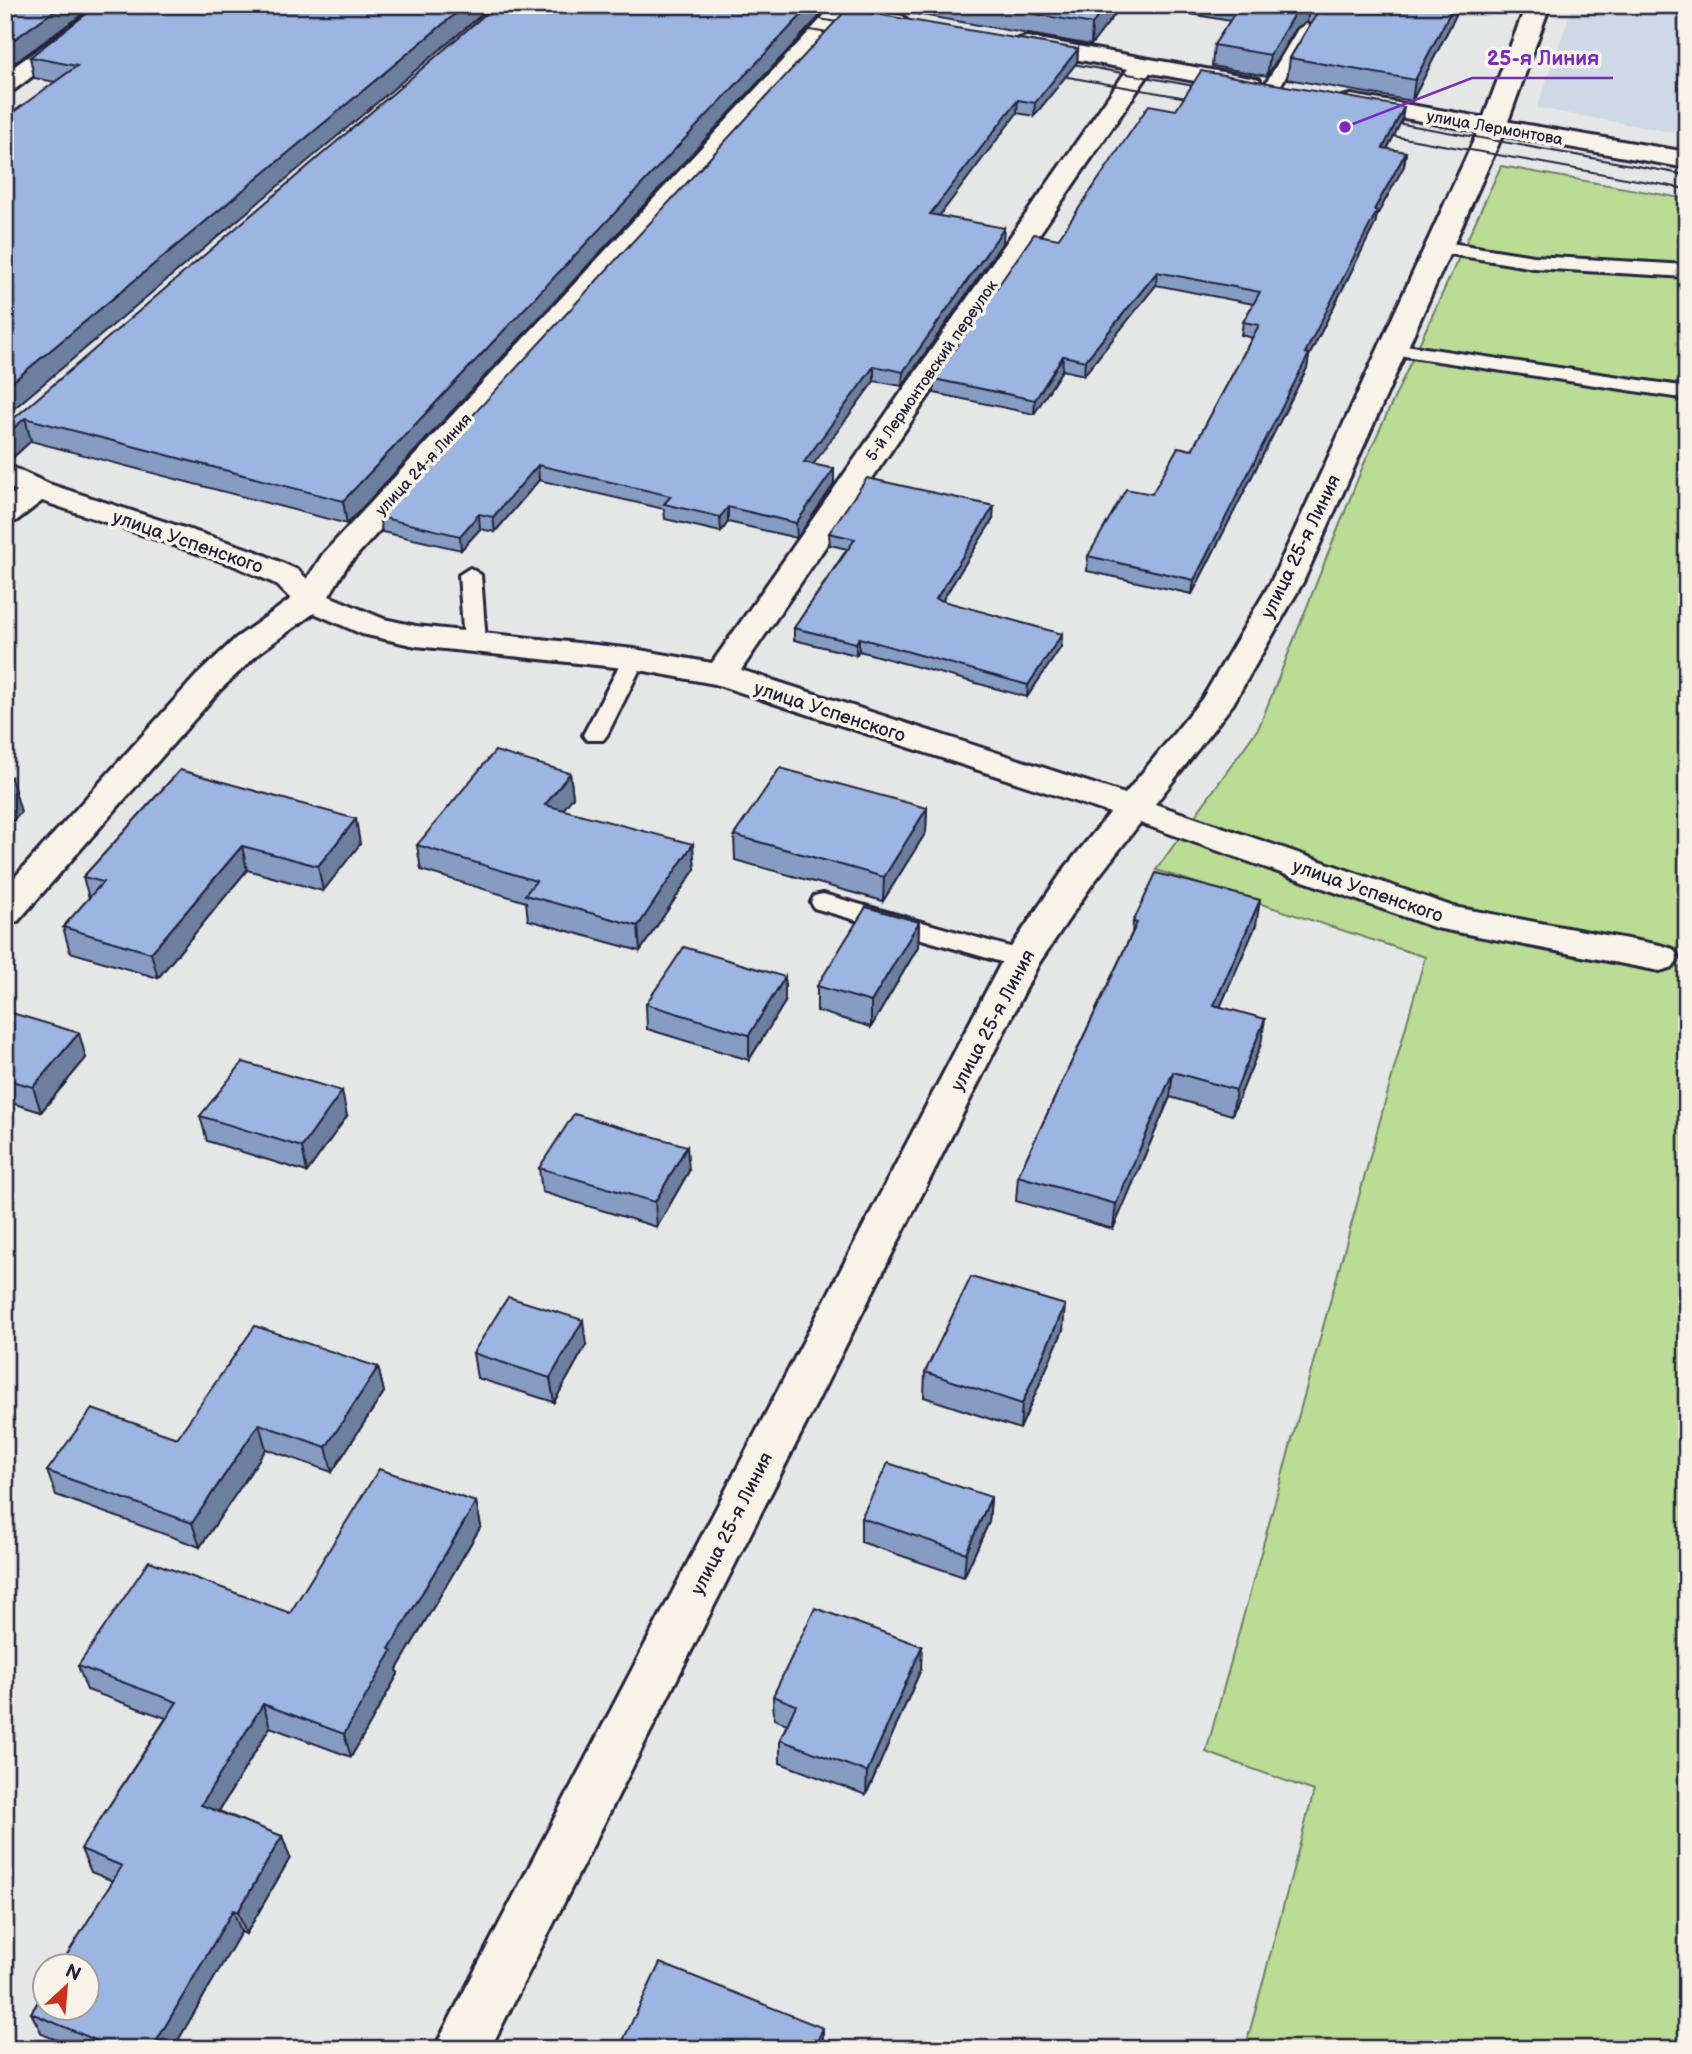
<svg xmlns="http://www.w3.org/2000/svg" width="1692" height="2054" font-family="'Balsamiq Sans',sans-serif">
  <rect width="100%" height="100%" fill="#e5e7e7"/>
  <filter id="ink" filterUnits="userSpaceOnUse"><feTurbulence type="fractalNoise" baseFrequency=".0143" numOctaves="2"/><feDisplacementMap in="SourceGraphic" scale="14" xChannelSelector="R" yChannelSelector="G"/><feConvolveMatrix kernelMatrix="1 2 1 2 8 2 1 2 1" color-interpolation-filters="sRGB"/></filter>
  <g filter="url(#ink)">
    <!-- built -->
    <path fill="#cfd8e6" d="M 1573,5 L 1687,5 L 1687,135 L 1537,108 Z"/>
    <!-- green -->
    <path fill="#badc95" stroke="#6e7f68" stroke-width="2" d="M 1501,166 L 1687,199 L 1687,2049 L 1245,2049 L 1314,1791 L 1206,1752 L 1425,957 L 1156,870 L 1259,727 L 1363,466 Z"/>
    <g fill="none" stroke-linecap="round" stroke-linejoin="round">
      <defs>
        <path id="lane" d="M 1306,24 L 1314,29 L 1279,88 L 1271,93 L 1265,92 L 1263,88 L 1298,29 Z
          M 1438,241 L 1534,256 L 1687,265 L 1687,277 L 1534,268 L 1432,251 L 1429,247 L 1432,243 Z
          M 1392,343 L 1687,387 L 1687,399 L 1385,353 L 1382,349 Z
          M 470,568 L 481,575 L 486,642 L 475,649 L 464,642 L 459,575 Z
          M 634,652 L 645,659 L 607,735 L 603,740 L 587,740 L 583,735 L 623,659 Z
          M 823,894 L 1031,953 L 1035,959 L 1031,965 L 1022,968 L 814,908 L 811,902 L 814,896 Z"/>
        <path id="street" d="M 100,5 L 127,5 L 14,90 L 5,92 L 5,73 Z
          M 1526,5 L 1550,5 L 1506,127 L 1303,582 L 1233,704 L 1155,804 L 1454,907 L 1660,945 L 1673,949 L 1679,958 L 1673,967 L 1660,971 L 1436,928 L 1140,823 L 1091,886 L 1039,963 L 490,2049 L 434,2049 L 1003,959 L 1065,868 L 1110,813 L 715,684 L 634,669 L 416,646 L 362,634 L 314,613 L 260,652 L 220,690 L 18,921 L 5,924 L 5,888 L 196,676 L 236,638 L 291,599 L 276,584 L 233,565 L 42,501 L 16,521 L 5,523 L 5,499 L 17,491 L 5,485 L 5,464 L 49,484 L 255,551 L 298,570 L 307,579 L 323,554 L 833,6 L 849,6 L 853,11 L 849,16 L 347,566 L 329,596 L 384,619 L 416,626 L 634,649 L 712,663 L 1134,60 L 1152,60 L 1155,65 L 741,670 L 1125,794 L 1202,699 L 1271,582 L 1480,127 Z"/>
        <path id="secondary" d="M 797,5 L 848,5 L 903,16 L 907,21 L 903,26 L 895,28 L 808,12 Z
          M 1027,37 L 1250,77 L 1259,79 L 1262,84 L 1259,89 L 1250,91 L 1019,49 L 1015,44 L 1019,39 Z
          M 1351,95 L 1687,152 L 1687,168 L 1342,107 L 1339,102 L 1342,97 Z"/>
      </defs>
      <!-- lane casing -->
      <use href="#lane" stroke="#22223b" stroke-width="6"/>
      <!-- street casing -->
      <use href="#street" stroke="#22223b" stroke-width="6"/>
      <!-- secondary casing -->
      <use href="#secondary" stroke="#22223b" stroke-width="6"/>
      <!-- lane -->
      <use href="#lane" fill="#f7f3e8" fill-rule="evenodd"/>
      <!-- street -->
      <use href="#street" fill="#f7f3e8" fill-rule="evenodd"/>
      <!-- secondary -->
      <use href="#secondary" fill="#f7f3e8" fill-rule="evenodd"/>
      <!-- tram -->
      <path stroke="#22223b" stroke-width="2" d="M 798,15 L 853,25
        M 787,26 L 845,36
        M 1056,61 L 1211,89
        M 1045,73 L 1204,101
        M 1380,120 L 1687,175
        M 1376,133 L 1687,189"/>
    </g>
    <!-- wall -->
    <path fill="#869cc2" stroke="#22223b" stroke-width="2" d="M 493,5 L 55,82 L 34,78 L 30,57 Z
      M 667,5 L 819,5 L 819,17 L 347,524 L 31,441 L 8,462 L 5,462 L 5,422 L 12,420 Z
      M 866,5 L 1122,5 L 1091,45 Z
      M 1141,5 L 1461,5 L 1412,101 L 1287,79 L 1290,58 L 1310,24 L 1307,22 L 1296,28 L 1267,76 L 1212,66 L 1214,45 L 1230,21 Z
      M 1078,49 L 1077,62 L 1034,116 L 1017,113 L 939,216 L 1003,242 L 902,386 L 874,381 L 813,464 L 834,484 L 797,538 L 728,522 L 721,532 L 665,519 L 664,509 L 539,480 L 495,532 L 480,529 L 461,550 L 382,532 L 379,517 Z
      M 1176,110 L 1402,120 L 1387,149 L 1406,152 L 1404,166 L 1377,215 L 1375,224 L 1309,356 L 1307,368 L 1192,594 L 1087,571 L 1088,556 L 1152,494 L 1192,450 L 1252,338 L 1241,335 L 1243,322 L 1253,304 L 1156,285 L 1084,375 L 1062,370 L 1034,414 L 934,393 L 934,379 L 1058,239 Z
      M 993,519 L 942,601 L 1062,634 L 1061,647 L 1027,697 L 859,651 L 856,655 L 794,640 L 794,628 L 847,549 L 830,545 L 829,533 Z
      M 180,770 L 360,844 L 323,891 L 247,870 L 158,978 L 70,952 L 63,927 L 89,898 L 83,877 Z
      M 570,773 L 573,797 L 563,810 L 695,869 L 640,951 L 528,920 L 526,902 L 421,870 L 417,845 Z
      M 927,808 L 926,832 L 883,901 L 735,860 L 734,835 Z
      M 919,922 L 918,947 L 871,1027 L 817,1011 L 817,986 Z
      M 1133,922 L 1256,925 L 1220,1007 L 1261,1044 L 1232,1115 L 1170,1097 L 1113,1229 L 1016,1201 L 1018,1176 L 1132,933 Z
      M 785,1002 L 749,1060 L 647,1029 L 646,1004 Z
      M 5,1011 L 86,1058 L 41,1112 L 5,1101 Z
      M 200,1116 L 347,1116 L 307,1172 L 207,1141 Z
      M 539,1168 L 689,1171 L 657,1227 L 542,1192 Z
      M 1063,1330 L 1020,1429 L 924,1397 L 925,1372 Z
      M 586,1345 L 554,1402 L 477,1378 L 473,1353 Z
      M 378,1367 L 384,1392 L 332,1472 L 266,1449 L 200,1547 L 56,1495 L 47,1471 L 177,1438 Z
      M 991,1497 L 989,1522 L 964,1577 L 861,1542 L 861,1518 Z
      M 476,1502 L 481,1526 L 397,1669 L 398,1674 L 351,1757 L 270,1727 L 219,1811 L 282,1836 L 290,1858 L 246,1934 L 241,1932 L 173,2049 L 77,2049 L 42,2034 L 31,2013 L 113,1881 L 91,1872 L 81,1849 L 166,1718 L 87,1690 L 78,1666 L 290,1613 Z
      M 921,1669 L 866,1795 L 780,1763 L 780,1740 L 787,1724 L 774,1719 L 773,1696 Z"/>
    <!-- shaded-wall -->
    <path fill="#6d7f9e" stroke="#22223b" stroke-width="2" d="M 62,5 L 95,5 L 5,70 L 5,46 Z
      M 466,5 L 493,5 L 5,416 L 5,388 Z
      M 811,5 L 819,5 L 819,17 L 347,524 L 343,501 Z
      M 1107,5 L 1122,5 L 1091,45 L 1092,24 Z
      M 1302,5 L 1310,5 L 1307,22 L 1296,28 L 1267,76 L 1270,55 L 1298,7 Z
      M 1454,5 L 1461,5 L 1412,101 L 1415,80 Z
      M 1078,49 L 1077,62 L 1034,116 L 1035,103 Z
      M 1018,100 L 1017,113 L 930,228 L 930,214 Z
      M 1404,107 L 1402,120 L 1381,161 L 1383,148 Z
      M 1406,152 L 1404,166 L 1377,215 L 1375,224 L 1309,356 L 1307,368 L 1192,594 L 1194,580 L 1305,353 L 1374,210 Z
      M 1004,228 L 1003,242 L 902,386 L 903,372 Z
      M 1157,272 L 1156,285 L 1084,375 L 1085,361 Z
      M 1063,356 L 1062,370 L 1034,414 L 1035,400 Z
      M 874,366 L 874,381 L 804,477 L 804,462 Z
      M 25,418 L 31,441 L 8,462 L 5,454 L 5,436 Z
      M 538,465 L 539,480 L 495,532 L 493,517 Z
      M 834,469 L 834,484 L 797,538 L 796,523 Z
      M 994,506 L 993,519 L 935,612 L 936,599 Z
      M 728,507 L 728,522 L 721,532 L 720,517 Z
      M 479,514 L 480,529 L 461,550 L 460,536 Z
      M 1062,634 L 1061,647 L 1027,697 L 1028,685 Z
      M 859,638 L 859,651 L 856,655 L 856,643 Z
      M 570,773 L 573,797 L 547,830 L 545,805 Z
      M 11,777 L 21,812 L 5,829 L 5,783 Z
      M 927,808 L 926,832 L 883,901 L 884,877 Z
      M 356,819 L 360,844 L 323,891 L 318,866 Z
      M 693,844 L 695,869 L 640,951 L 638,926 Z
      M 242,846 L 247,870 L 158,978 L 151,953 Z
      M 1260,900 L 1256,925 L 1210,1030 L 1214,1005 Z
      M 919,922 L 918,947 L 871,1027 L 871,1002 Z
      M 785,977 L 785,1002 L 749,1060 L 749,1035 Z
      M 1265,1019 L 1261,1044 L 1232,1115 L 1236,1090 Z
      M 79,1033 L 86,1058 L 41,1112 L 33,1087 Z
      M 1173,1072 L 1170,1097 L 1113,1229 L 1116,1204 Z
      M 342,1091 L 347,1116 L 307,1172 L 302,1147 Z
      M 687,1146 L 689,1171 L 657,1227 L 655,1202 Z
      M 1065,1305 L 1063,1330 L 1020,1429 L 1022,1404 Z
      M 583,1320 L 586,1345 L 554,1402 L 550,1378 Z
      M 378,1367 L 384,1392 L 332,1472 L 326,1447 Z
      M 259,1424 L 266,1449 L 200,1547 L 192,1523 Z
      M 991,1497 L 989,1522 L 964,1577 L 966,1553 Z
      M 476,1502 L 481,1526 L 397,1669 L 398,1674 L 351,1757 L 344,1734 L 389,1649 Z
      M 922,1646 L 921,1669 L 866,1795 L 867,1772 Z
      M 263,1704 L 270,1727 L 209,1827 L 201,1805 Z
      M 282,1836 L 290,1858 L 246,1934 L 238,1912 Z
      M 233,1910 L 241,1932 L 173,2049 L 152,2049 Z
      M 823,2028 L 823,2049 L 814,2049 Z"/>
    <!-- building -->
    <path fill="#9cb5e2" stroke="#22223b" stroke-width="2" d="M 5,5 L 62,5 L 5,46 Z
      M 98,5 L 466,5 L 5,388 L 5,118 L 77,66 L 30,57 Z
      M 496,5 L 648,5 L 664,8 L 667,5 L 811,5 L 343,501 L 25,418 L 5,436 L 5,422 L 12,420 Z
      M 984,5 L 1107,5 L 1092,24 Z
      M 1240,5 L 1302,5 L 1298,7 L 1270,55 L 1214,45 Z
      M 1314,5 L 1454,5 L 1415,80 L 1290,58 L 1319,10 Z
      M 847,9 L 1078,49 L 1035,103 L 1018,100 L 930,214 L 1004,228 L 903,372 L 874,366 L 804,462 L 834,469 L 796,523 L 728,507 L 720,517 L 664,504 L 671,496 L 538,465 L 493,517 L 479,514 L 460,536 L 379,517 Z
      M 1201,71 L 1404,107 L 1383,148 L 1406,152 L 1374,210 L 1377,211 L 1305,353 L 1309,354 L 1194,580 L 1088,556 L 1126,489 L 1152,494 L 1178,447 L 1192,450 L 1259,325 L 1243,322 L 1260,292 L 1157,272 L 1085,361 L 1063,356 L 1035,400 L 934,379 L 1034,234 L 1058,239 L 1149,105 L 1176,110 Z
      M 867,478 L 994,506 L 936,599 L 1062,634 L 1028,685 L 859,638 L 856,643 L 794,628 L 855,539 L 829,533 Z
      M 495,751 L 570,773 L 545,805 L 693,844 L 638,926 L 525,895 L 536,881 L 417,845 Z
      M 780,768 L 927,808 L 884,877 L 734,835 Z
      M 180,770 L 356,819 L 318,866 L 242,846 L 151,953 L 63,927 L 103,882 L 83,877 Z
      M 5,775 L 11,777 L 5,783 Z
      M 1156,873 L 1260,900 L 1214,1005 L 1265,1019 L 1236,1090 L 1173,1072 L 1116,1204 L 1018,1176 L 1137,923 L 1133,922 Z
      M 866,907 L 919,922 L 871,1002 L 817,986 Z
      M 684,947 L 785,977 L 749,1035 L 646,1004 Z
      M 5,1011 L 79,1033 L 33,1087 L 5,1079 Z
      M 243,1062 L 342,1091 L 302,1147 L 200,1116 Z
      M 574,1114 L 687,1146 L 655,1202 L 539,1168 Z
      M 971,1277 L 1065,1305 L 1022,1404 L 925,1372 Z
      M 508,1297 L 583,1320 L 550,1378 L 473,1353 Z
      M 255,1326 L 378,1367 L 326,1447 L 259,1424 L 192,1523 L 47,1471 L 92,1409 L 177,1438 Z
      M 888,1463 L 991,1497 L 966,1553 L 861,1518 Z
      M 379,1469 L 476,1502 L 389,1649 L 392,1651 L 344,1734 L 263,1704 L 201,1805 L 282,1836 L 238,1912 L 233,1910 L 152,2049 L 117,2049 L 31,2013 L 46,1989 L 46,2008 L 88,2008 L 88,1966 L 60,1966 L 122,1866 L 81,1849 L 177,1702 L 78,1666 L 149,1561 L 290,1613 Z
      M 815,1608 L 922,1646 L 867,1772 L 780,1740 L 796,1705 L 773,1696 Z
      M 660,1963 L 823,2028 L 814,2049 L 619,2049 Z"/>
  </g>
  <g text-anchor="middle" stroke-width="7" stroke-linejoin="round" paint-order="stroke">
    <!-- far-street labels -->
    <g font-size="16" fill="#22223b" stroke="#f7f3e8">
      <text transform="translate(1495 127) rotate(10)" y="6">улица Лермонтова</text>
      <text transform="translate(931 370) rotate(-55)" y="6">5-й Лермонтовский переулок</text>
      <text transform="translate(423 464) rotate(-47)" y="6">улица 24-я Линия</text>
    </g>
    <!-- street labels -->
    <g font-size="19" fill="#22223b" stroke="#f7f3e8">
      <text transform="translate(188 541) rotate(19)" y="7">улица Успенского</text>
      <text transform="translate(1300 546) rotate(-64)" y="7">улица 25-я Линия</text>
      <text transform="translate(830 711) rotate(18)" y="7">улица Успенского</text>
      <text transform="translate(1368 890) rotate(19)" y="7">улица Успенского</text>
      <text transform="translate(992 1020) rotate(-62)" y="7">улица 25-я Линия</text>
      <text transform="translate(731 1523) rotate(-63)" y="7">улица 25-я Линия</text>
    </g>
  </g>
  <!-- callouts -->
  <path fill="none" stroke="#7b2cbf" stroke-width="2.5" d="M1345 127L1472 78H1613"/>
  <circle fill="#7b2cbf" stroke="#f7f3e8" stroke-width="2.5" cx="1345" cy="127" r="7"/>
  <g font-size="21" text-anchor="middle" font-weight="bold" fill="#7b2cbf" stroke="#f7f3e8" stroke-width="7" stroke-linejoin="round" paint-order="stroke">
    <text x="1543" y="65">25-я Линия</text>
  </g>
  <!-- margin -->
  <rect width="1692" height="2054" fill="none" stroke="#f7f3e8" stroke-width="28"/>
  <rect x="14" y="14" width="1664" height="2026" fill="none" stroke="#22223b" stroke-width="2.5" filter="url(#ink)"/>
  <!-- north arrow -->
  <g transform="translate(66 1987) rotate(26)"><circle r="33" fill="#f7f3e8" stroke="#a29fa3" stroke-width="2"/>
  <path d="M0-5L12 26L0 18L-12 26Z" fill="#c8321e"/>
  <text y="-10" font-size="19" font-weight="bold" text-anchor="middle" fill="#22223b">N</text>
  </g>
</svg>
